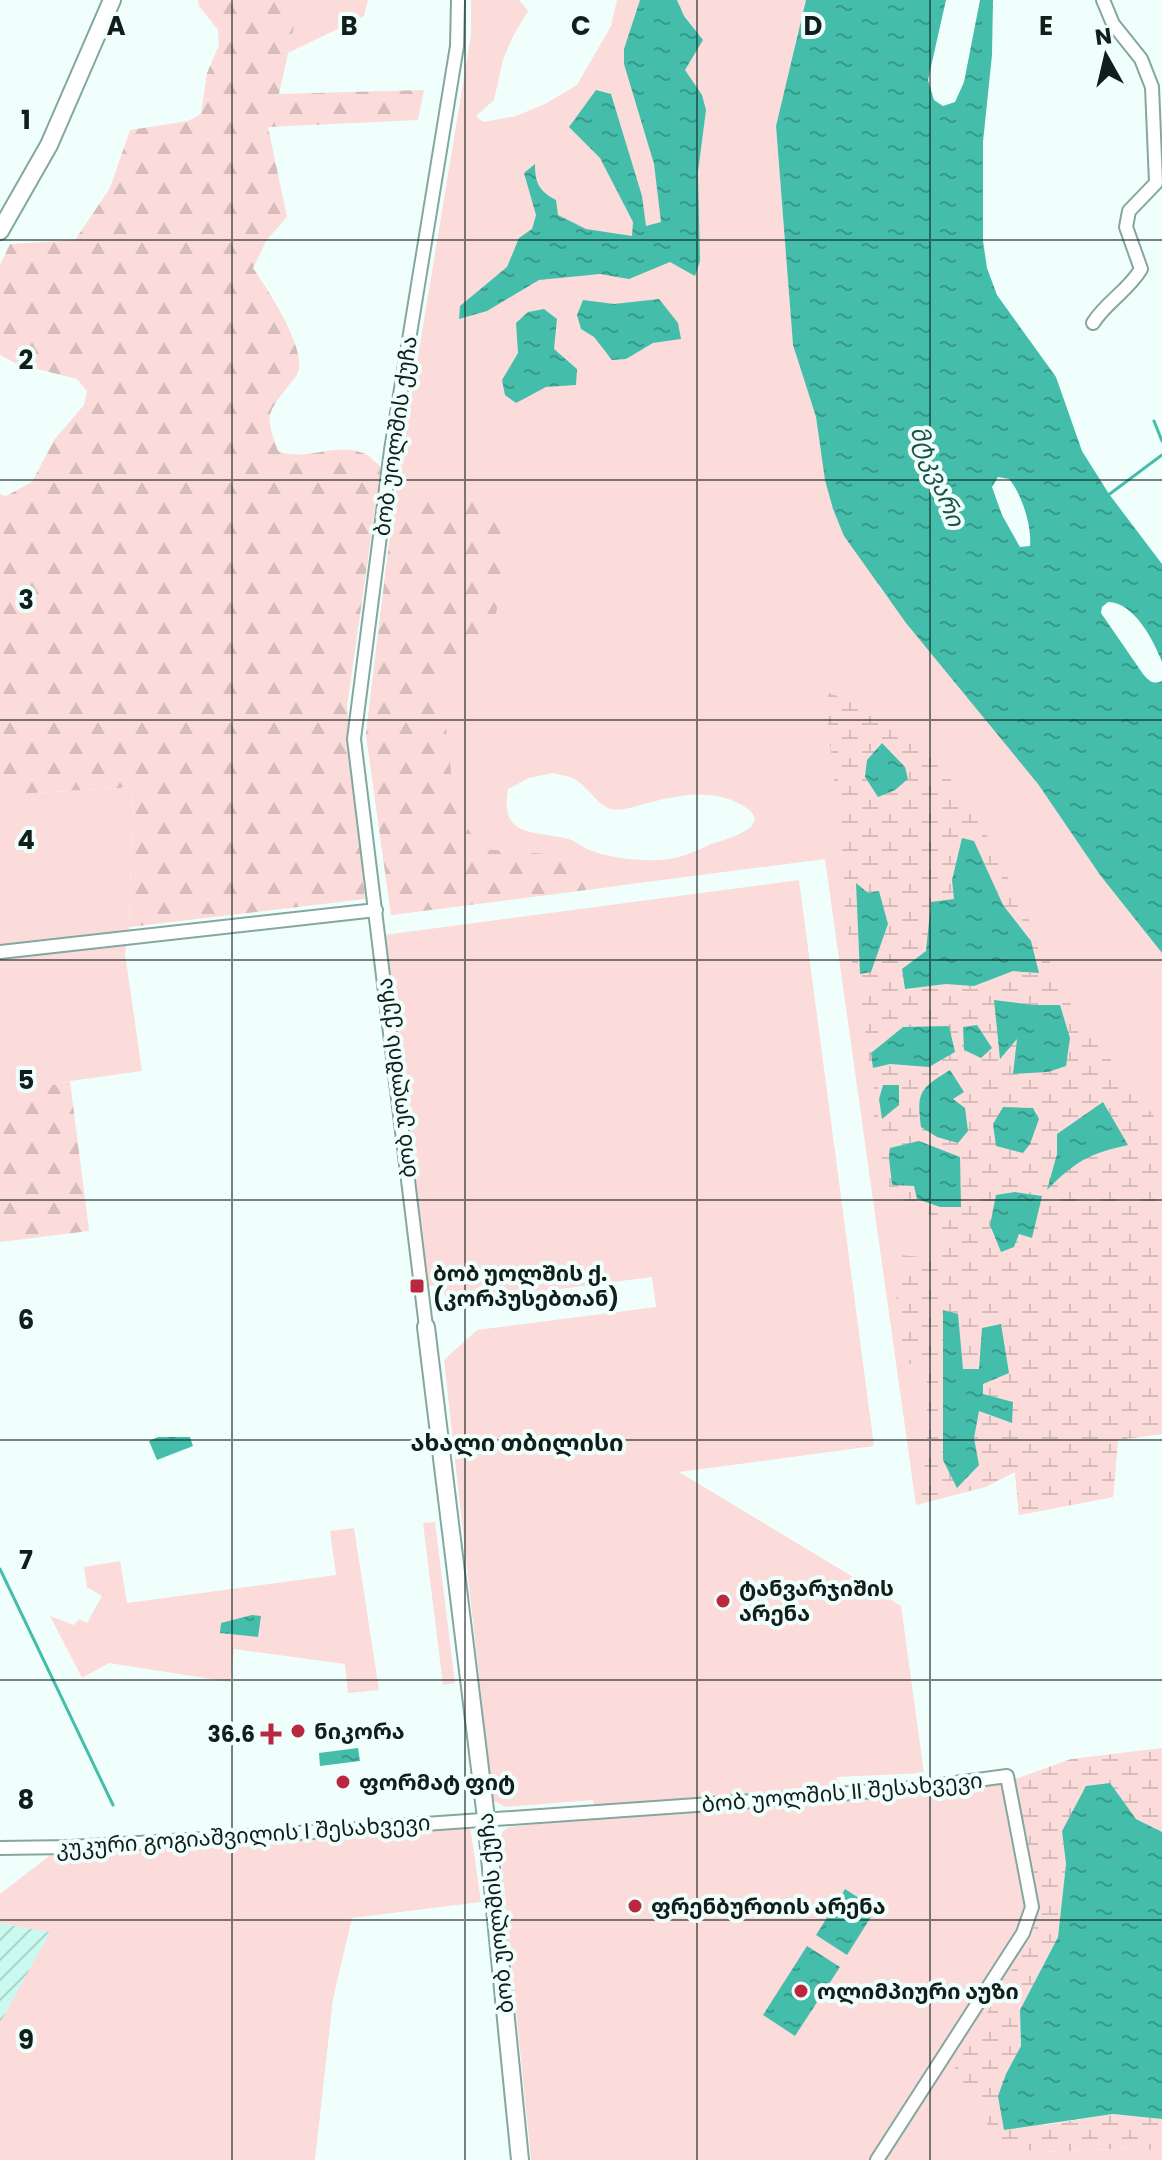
<svg xmlns="http://www.w3.org/2000/svg" width="1162" height="2160" font-family="Poppins,'Noto Sans Georgian',sans-serif">
  <defs>
    <pattern id="industrial-furrows" width="10" height="10" patternUnits="userSpaceOnUse" patternTransform="scale(2)"><rect width="10" height="10" fill="#cafaef"/><path d="M-1 1l2-2M0 10L10 0M9 11l2-2" fill="none" stroke="#acd6cc"/></pattern>
    <pattern id="forest-firs" width="22" height="20" patternUnits="userSpaceOnUse" patternTransform="scale(2)"><rect width="22" height="20" fill="#fbdcdb"/><path d="M5 1l3.5 6h-7zM16 11l3.5 6h-7z" fill="#d6bcbb"/></pattern>
    <pattern id="wetland-marsh" width="20" height="14" patternUnits="userSpaceOnUse" patternTransform="scale(2)"><rect width="20" height="14" fill="#fbdcdb"/><path d="M1 5h8M5 5V1M11 12h8M15 12V8" fill="none" stroke="#d6bcbb"/></pattern>
    <pattern id="water-ripples" width="26" height="14" patternUnits="userSpaceOnUse" patternTransform="scale(2)"><rect width="26" height="14" fill="#44beaa"/><path d="M2 4q2-2 4 0t4 0M15 11q2-2 4 0t4 0" fill="none" stroke="#379a8a"/></pattern>
  </defs>
  <rect width="100%" height="100%" fill="#f0fffb"/>
  <!-- industrial -->
  <path fill="url(#industrial-furrows)" d="M 0,1923 L 51,1932 L 0,2023 Z"/>
  <!-- green -->
  <path fill="#fbdcdb" fill-rule="evenodd" d="M 300,0 L 368,0 L 364,16 L 288,53 Z
    M 471,0 L 519,0 L 528,11 L 512,38 L 503,60 L 494,100 L 476,116 L 483,122 L 516,116 L 545,104 L 577,85 L 611,26 L 617,0 L 806,0 L 776,126 L 793,345 L 816,417 L 821,453 L 880,588 L 1038,784 L 1100,875 L 1162,953 L 1162,1434 L 1118,1440 L 1113,1497 L 1019,1515 L 1015,1472 L 985,1487 L 916,1505 L 825,859 L 391,915 L 366,734 L 394,502 L 471,35 ZM 553,773 C 560,775 570,776 576,780 C 588,787 596,803 608,808 C 619,812 634,807 644,804 C 677,795 714,787 745,807 C 776,827 723,840 711,844 C 694,852 680,859 659,860 C 639,861 611,858 592,851 C 583,848 575,840 565,838 C 532,831 499,836 508,789 L 529,778 Z
    M 133,787 L 129,927 L 125,954 L 142,1071 L 70,1081 L 0,1097 L 0,795 Z
    M 799,880 L 874,1446 L 679,1472 L 901,1606 L 924,1773 L 836,1777 L 841,1785 L 993,1775 L 1015,1779 L 1034,1932 L 997,1997 L 1042,2152 L 1139,2148 L 1162,2152 L 1162,2160 L 529,2160 L 531,2159 L 499,1842 L 503,1831 L 509,1827 L 595,1818 L 593,1800 L 505,1807 L 494,1801 L 492,1794 L 444,1360 L 477,1330 L 656,1307 L 652,1277 L 446,1304 L 443,1285 L 428,1286 L 384,935 Z
    M 435,1522 L 455,1683 L 443,1685 L 423,1523 Z
    M 354,1528 L 379,1690 L 348,1693 L 345,1664 L 234,1649 L 230,1682 L 109,1663 L 82,1678 L 50,1616 L 74,1625 L 79,1619 L 87,1623 L 102,1596 L 87,1587 L 84,1567 L 120,1561 L 127,1603 L 336,1575 L 330,1531 Z
    M 470,1825 L 481,1902 L 352,1918 L 333,1999 L 315,2160 L 0,2160 L 0,2023 L 50,1932 L 0,1923 L 0,1894 L 53,1853 Z"/>
  <!-- forest -->
  <path fill="url(#forest-firs)" d="M 198,0 L 300,0 L 279,94 L 424,90 L 418,120 L 268,127 L 287,217 L 266,241 L 253,268 C 268,290 303,343 299,369 C 298,375 293,380 289,385 C 266,415 265,415 278,451 C 305,462 333,443 360,452 C 368,454 374,461 381,467 L 347,707 L 365,899 L 129,927 L 133,787 L 0,795 L 0,494 L 6,496 L 32,482 L 54,440 L 84,405 L 87,391 L 77,379 L 17,364 L 0,355 L 0,265 L 10,244 L 75,240 L 110,188 L 130,130 L 188,121 L 201,114 L 207,73 L 219,45 L 218,30 L 199,6 Z
    M 507,499 L 508,564 L 495,617 L 458,655 L 442,690 L 455,808 L 481,849 L 560,855 L 617,886 L 391,915 L 366,734 L 394,502 Z
    M 70,1081 L 89,1231 L 0,1242 L 0,1097 Z"/>
  <!-- wetland -->
  <path fill="url(#wetland-marsh)" fill-rule="evenodd" d="M 828,692 L 878,716 L 918,744 L 960,790 L 991,843 L 1075,1013 L 1162,1127 L 1162,1434 L 1118,1440 L 1113,1497 L 1019,1515 L 1015,1472 L 985,1487 L 916,1505 L 927,1455 L 927,1369 L 905,1362 L 896,1306 L 899,1255 L 935,1258 L 942,1236 L 939,1220 L 892,1193 L 881,1168 L 872,1103 L 876,1076 L 867,1057 L 864,1016 L 853,969 L 845,911 L 843,856 L 828,726 ZM 974,841 L 1003,905 L 1031,941 L 1039,973 L 1013,971 L 974,986 L 946,984 L 905,989 L 902,969 L 926,951 L 954,900 L 952,880 ZM 856,884 L 868,893 L 860,973 ZM 994,1001 L 1033,1005 L 1059,1005 L 1048,1072 L 1013,1074 L 1017,1037 L 1001,1057 ZM 926,1085 L 953,1099 L 921,1127 L 918,1107 ZM 1057,1134 L 1128,1145 L 1094,1153 L 1069,1168 L 1048,1189 L 1057,1154 ZM 958,1314 L 963,1369 L 979,1370 L 982,1328 L 983,1394 L 1012,1422 L 979,1411 L 974,1438 L 979,1465 L 943,1460 L 942,1357 Z
    M 1162,1748 L 1162,1832 L 1136,1819 L 1062,1831 L 1066,1864 L 1058,1937 L 1020,2010 L 1021,2047 L 1006,2074 L 1044,2125 L 1113,2114 L 1162,2119 L 1162,2152 L 1139,2148 L 1042,2152 L 1000,2146 L 955,2068 L 1034,1932 L 1015,1779 L 1071,1759 Z"/>
  <!-- water -->
  <path fill="url(#water-ripples)" fill-rule="evenodd" d="M 640,0 L 677,0 L 684,16 L 703,40 L 685,70 L 702,95 L 706,110 L 698,172 L 700,261 L 695,276 L 670,262 L 629,279 L 600,274 L 539,280 L 487,311 L 459,319 L 460,306 L 507,267 L 519,238 L 532,229 L 536,215 L 524,173 L 535,164 C 535,183 539,191 556,200 L 558,215 L 586,229 L 632,236 L 633,222 L 600,158 L 569,127 L 596,90 L 611,94 L 642,196 L 646,226 L 661,222 L 654,164 L 624,64 L 624,49 Z
    M 806,0 L 946,0 L 928,80 L 934,100 L 943,106 L 955,102 L 964,82 L 980,0 L 993,0 L 992,55 L 983,142 L 983,241 L 987,268 L 997,295 L 1056,377 L 1082,451 L 1109,494 L 1162,564 L 1162,662 C 1154,641 1134,602 1108,602 L 1102,607 L 1101,613 L 1143,674 C 1149,681 1153,685 1162,681 L 1162,953 L 1100,875 L 1038,784 L 906,623 L 844,536 L 833,509 L 825,480 L 816,417 L 793,345 L 776,126 ZM 998,477 L 1009,479 C 1022,494 1032,527 1030,546 L 1020,547 L 1002,515 L 992,487 Z
    M 659,299 L 678,323 L 681,339 L 653,343 L 626,359 L 612,360 L 594,337 L 581,329 L 577,315 L 583,300 L 614,304 Z
    M 544,309 L 557,319 L 554,349 L 577,369 L 576,385 L 546,387 L 516,403 L 505,395 L 502,380 L 518,353 L 516,323 L 528,312 Z
    M 882,743 L 905,767 L 908,779 L 895,790 L 878,797 L 865,777 L 867,760 Z
    M 962,838 L 974,841 L 1003,905 L 1031,941 L 1039,973 L 1013,971 L 974,986 L 946,984 L 905,989 L 902,969 L 926,951 L 931,902 L 954,899 L 952,880 Z
    M 856,883 L 868,893 L 879,891 L 888,924 L 871,972 L 860,974 Z
    M 994,1000 L 1033,1005 L 1060,1005 L 1070,1038 L 1066,1066 L 1048,1072 L 1013,1074 L 1017,1039 L 1000,1059 Z
    M 977,1025 L 992,1048 L 981,1058 L 964,1050 L 963,1027 Z
    M 949,1026 L 955,1052 L 929,1067 L 890,1064 L 873,1068 L 871,1053 L 903,1027 Z
    M 950,1070 L 964,1092 L 953,1099 L 965,1108 L 968,1131 L 958,1143 L 937,1137 L 921,1127 C 916,1091 921,1088 950,1070 Z
    M 883,1085 L 899,1085 L 899,1105 L 882,1119 L 879,1099 Z
    M 1103,1102 L 1128,1145 C 1088,1154 1076,1161 1047,1190 L 1057,1154 L 1057,1134 Z
    M 1003,1107 L 1033,1108 L 1039,1119 L 1030,1144 L 1023,1153 L 996,1146 L 993,1124 Z
    M 919,1141 L 960,1157 L 961,1207 L 940,1207 L 917,1199 L 914,1186 L 892,1185 L 889,1158 L 890,1148 Z
    M 1015,1192 L 1042,1196 L 1032,1238 L 1019,1234 L 1014,1247 L 1001,1252 L 990,1225 L 996,1195 Z
    M 943,1310 L 958,1314 L 963,1369 L 979,1369 L 982,1328 L 1001,1324 L 1009,1373 L 983,1384 L 983,1394 L 1013,1402 L 1012,1423 L 979,1411 L 974,1438 L 979,1465 L 957,1488 L 943,1460 Z
    M 158,1437 L 190,1437 L 193,1446 L 157,1460 L 149,1441 Z
    M 252,1615 L 261,1616 L 258,1637 L 220,1633 L 221,1623 Z
    M 358,1748 L 360,1761 L 320,1766 L 319,1753 Z
    M 1110,1783 L 1136,1819 L 1162,1832 L 1162,2119 L 1113,2114 L 1004,2130 L 998,2096 L 1006,2074 L 1021,2046 L 1020,2010 L 1058,1937 L 1066,1864 L 1062,1831 L 1086,1786 Z
    M 845,1889 L 876,1909 L 847,1955 L 816,1935 Z
    M 807,1946 L 840,1967 L 795,2036 L 763,2015 Z"/>
  <g fill="none" stroke-linecap="round" stroke-linejoin="round">
    <!-- stream -->
    <path stroke="#44beaa" stroke-width="3" d="M 1154,421 L 1162,441
      M 1107,496 L 1162,455
      M 0,1569 L 113,1805"/>
    <defs>
      <path id="street" d="M 1093,323 C 1106,302 1128,291 1141,269 L 1126,227 L 1129,211 L 1156,183 L 1152,87 L 1141,59 L 1113,24 L 1103,0
        M 0,952 L 376,910
        M 426,1327 L 354,739 L 391,450 L 457,46 L 458,0
        M 0,1848 L 71,1847 L 255,1836 L 768,1800 L 933,1786 L 1007,1776 L 1032,1907 L 1023,1933 L 877,2160"/>
      <path id="secondary" d="M 0,231 L 49,145 L 112,0
        M 426,1327 L 486,1818 L 520,2160"/>
    </defs>
    <!-- street casing -->
    <use href="#street" stroke="#84a79f" stroke-width="16"/>
    <!-- secondary casing -->
    <use href="#secondary" stroke="#84a79f" stroke-width="20"/>
    <!-- street -->
    <use href="#street" stroke="#fff" stroke-width="12"/>
    <!-- secondary -->
    <use href="#secondary" stroke="#fff" stroke-width="16"/>
  </g>
  <!-- grid -->
  <path fill="none" stroke="#101e1c" stroke-width="2" stroke-opacity="0.55" d="M 232,0 L 232,2160M 465,0 L 465,2160M 697,0 L 697,2160M 930,0 L 930,2160M 0,240 L 1162,240M 0,480 L 1162,480M 0,720 L 1162,720M 0,960 L 1162,960M 0,1200 L 1162,1200M 0,1440 L 1162,1440M 0,1680 L 1162,1680M 0,1920 L 1162,1920"/>
  <!-- markers -->
  <g fill="#b9283e" stroke="#f0fffb" stroke-width="3">
    <rect x="409" y="1278" width="16" height="16" rx="4"/>
    <circle cx="723" cy="1601" r="8"/>
    <circle cx="298" cy="1731" r="8"/>
    <path d="M267 1722h8v8h8v8h-8v8h-8v-8h-8v-8h8z"/>
    <circle cx="343" cy="1782" r="8"/>
    <circle cx="635" cy="1906" r="8"/>
    <circle cx="801" cy="1991" r="8"/>
  </g>
  <g text-anchor="middle" stroke-width="8" stroke-linejoin="round" paint-order="stroke">
    <!-- street labels -->
    <g font-size="22" fill="#101e1c" stroke="#f0fffb">
      <text transform="translate(395 436) rotate(-82)" y="8">ბობ უოლშის ქუჩა</text>
      <text transform="translate(396 1078) rotate(-97)" y="8">ბობ უოლშის ქუჩა</text>
      <text transform="translate(842 1792) rotate(-5)" y="8">ბობ უოლშის II შესახვევი</text>
      <text transform="translate(243 1835) rotate(-4)" y="8">კუკური გოგიაშვილის I შესახვევი</text>
      <text transform="translate(495 1913) rotate(-96)" y="8">ბობ უოლშის ქუჩა</text>
    </g>
    <!-- poi labels -->
    <g font-size="22" font-weight="bold" fill="#101e1c" stroke="#f0fffb" text-anchor="start">
      <text x="433" y="1281">ბობ უოლშის ქ.<tspan x="433" dy="25">(კორპუსებთან)</tspan></text>
      <text x="739" y="1596">ტანვარჯიშის<tspan x="739" dy="25">არენა</tspan></text>
      <text x="314" y="1739">ნიკორა</text>
      <text x="255" y="1742" text-anchor="end">36.6</text>
      <text x="359" y="1790">ფორმატ ფიტ</text>
      <text x="651" y="1914">ფრენბურთის არენა</text>
      <text x="817" y="1999">ოლიმპიური აუზი</text>
    </g>
    <!-- water labels -->
    <g font-size="24" font-style="italic" fill="#1d5047" stroke="#f0fffb">
      <text transform="translate(937 476) rotate(68)" y="8">მტკვარი</text>
    </g>
    <!-- neighbourhood labels -->
    <g font-size="24" font-weight="bold" fill="#101e1c" stroke="#f0fffb">
      <text x="517" y="1451">ახალი თბილისი</text>
    </g>
  </g>
  <g font-size="26" text-anchor="middle" font-weight="bold" fill="#101e1c" stroke="#f0fffb" stroke-width="8" stroke-linejoin="round" paint-order="stroke">
    <text x="116" y="35">A</text>
    <text x="349" y="35">B</text>
    <text x="581" y="35">C</text>
    <text x="813" y="35">D</text>
    <text x="1046" y="35">E</text>
    <text x="26" y="129">1</text>
    <text x="26" y="369">2</text>
    <text x="26" y="609">3</text>
    <text x="26" y="849">4</text>
    <text x="26" y="1089">5</text>
    <text x="26" y="1329">6</text>
    <text x="26" y="1569">7</text>
    <text x="26" y="1809">8</text>
    <text x="26" y="2049">9</text>
  </g>
  <!-- north arrow -->
  <g transform="translate(1106 56) rotate(352)" stroke="#f0fffb" stroke-width="6" paint-order="stroke">
  <path d="M0-6L14 30L0 20L-14 30Z" fill="#101e1c"/>
  <text y="-12" font-size="22" font-weight="bold" text-anchor="middle" fill="#101e1c">N</text>
  </g>
</svg>
